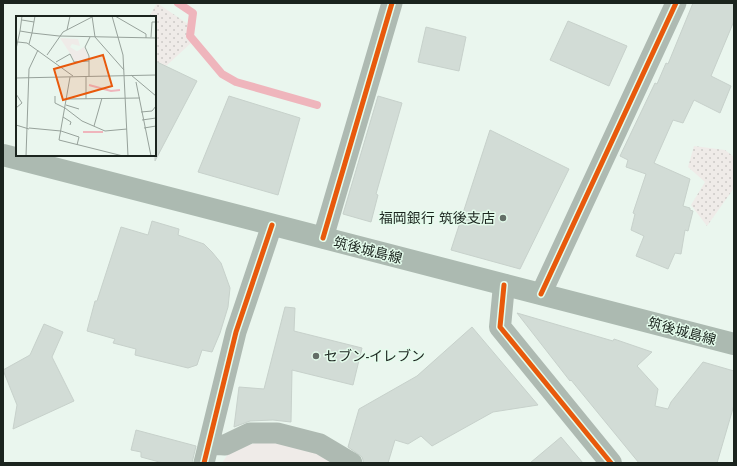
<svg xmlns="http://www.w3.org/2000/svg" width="737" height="466" font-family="Jost,'Noto Sans JP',sans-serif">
  <defs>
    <pattern id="garden-dots" width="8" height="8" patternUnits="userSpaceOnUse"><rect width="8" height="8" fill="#efebe8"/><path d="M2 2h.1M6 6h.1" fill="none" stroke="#ccc9c7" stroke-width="1.8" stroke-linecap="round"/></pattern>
  </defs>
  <rect width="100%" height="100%" fill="#eaf6ee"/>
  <!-- green -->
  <path fill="#efebe8" d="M 274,437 L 342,463 L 222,463 L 230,451 Z"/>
  <!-- garden -->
  <path fill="url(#garden-dots)" d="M 157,3 L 188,24 L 187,38 L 191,43 L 165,67 L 155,61 L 155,17 L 149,17 Z
    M 694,146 L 725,150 L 734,157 L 734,188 L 707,226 L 691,205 L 705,182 L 688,167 Z"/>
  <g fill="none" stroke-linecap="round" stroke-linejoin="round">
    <!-- stream -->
    <path stroke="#efb5bc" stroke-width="8" d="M 178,3 L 193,13 L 190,36 L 222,74 L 236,82 L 317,105"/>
  </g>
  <!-- building -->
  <path fill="#d2dcd6" stroke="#c7d1cb" d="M 693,3 L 734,3 L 734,21 L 711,76 L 731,86 L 720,113 L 694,100 L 683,123 L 673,120 L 654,163 L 690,179 L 683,206 L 690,208 L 690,210 L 693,211 L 688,231 L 685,230 L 681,254 L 675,253 L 668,269 L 636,256 L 644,236 L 631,230 L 635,214 L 633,213 L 646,174 L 626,167 L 628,160 L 620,156 L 655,83 L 657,84 L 666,63 L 668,64 Z
    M 568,21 L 627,46 L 609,86 L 550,60 Z
    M 426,27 L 466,37 L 459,71 L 418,62 Z
    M 155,61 L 197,81 L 155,161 Z
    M 229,96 L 300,118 L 278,195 L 198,172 Z
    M 378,96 L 402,103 L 376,194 L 378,195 L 371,222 L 343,214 Z
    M 490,130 L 569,169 L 520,269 L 451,250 Z
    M 152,221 L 179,229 L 178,235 L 204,244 L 212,252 L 221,263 L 230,288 L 228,307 L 220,333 L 212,352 L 202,350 L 197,365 L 188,368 L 135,355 L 136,349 L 113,343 L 115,339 L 87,331 L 95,301 L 97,301 L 121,227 L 148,235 Z
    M 285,307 L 295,308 L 294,331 L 362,348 L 353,385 L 292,370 L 291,422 L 273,420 L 250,421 L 234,427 L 239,387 L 264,389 Z
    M 517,313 L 613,341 L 614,339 L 652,352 L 637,366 L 658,389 L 655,406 L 668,409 L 671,402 L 703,362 L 734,371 L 734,405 L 717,463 L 639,463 L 571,380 L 570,381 Z
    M 44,324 L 63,332 L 52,357 L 74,401 L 13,429 L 17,405 L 3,370 L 30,355 Z
    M 472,327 L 538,405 L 493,412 L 432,446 L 421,436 L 408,444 L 395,440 L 388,463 L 364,463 L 362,457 L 348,447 L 359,409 L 417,376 Z
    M 136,430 L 196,446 L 192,463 L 163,463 L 141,457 L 141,452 L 131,450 Z
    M 561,437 L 583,463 L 530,463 Z"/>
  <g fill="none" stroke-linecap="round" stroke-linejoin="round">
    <!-- minor -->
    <path stroke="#aebab2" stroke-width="21" d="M 323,238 L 392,3
      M 541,294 L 676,3
      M 209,444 L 225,445 L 250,433 L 277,433 L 320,444 L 352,463
      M 204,463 L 236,332 L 272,225"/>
    <!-- tertiary -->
    <path stroke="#aebab2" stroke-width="22" d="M 504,285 L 500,327 L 611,463"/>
    <!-- secondary -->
    <path stroke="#acbab1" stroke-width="22" d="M 3,155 L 734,344"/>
    <defs>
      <path id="cycleway" d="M 323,238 L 392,3
        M 504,285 L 500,327 L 611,463
        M 541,294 L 676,3
        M 204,463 L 236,332 L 272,225"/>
    </defs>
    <!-- cycleway casing -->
    <use href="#cycleway" stroke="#e4fcec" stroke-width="8"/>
    <!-- cycleway -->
    <use href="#cycleway" stroke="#e8590c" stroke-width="5"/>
  </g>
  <!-- markers -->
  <g fill="#636e67" stroke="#e4fcec" stroke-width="1.5">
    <circle cx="503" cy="218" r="4"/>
    <circle cx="316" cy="356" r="4"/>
  </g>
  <g text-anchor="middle" stroke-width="3" stroke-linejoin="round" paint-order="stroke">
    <!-- poi labels -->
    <g font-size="14" fill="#1b241e" stroke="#e4fcec" text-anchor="end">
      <text x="495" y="223">福岡銀行 筑後支店</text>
      <text x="324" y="361" text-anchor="start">セブン-イレブン</text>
    </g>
    <!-- street labels -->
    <g font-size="14" fill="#1b241e" stroke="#e4fcec">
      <text transform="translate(368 250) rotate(14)" y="5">筑後城島線</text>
      <text transform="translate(682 331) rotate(15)" y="5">筑後城島線</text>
    </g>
  </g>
  <!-- overview -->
  <g transform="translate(16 16)">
    <rect width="140" height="140" fill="#eaf6ee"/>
    <path d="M 68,31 L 73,41 L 72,44 L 58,45 L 55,39 Z" fill="#efebe8"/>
    <path d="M 44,22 L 62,23 L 64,30 L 68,31 L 56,28 L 54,31 L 62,36 L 55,39 Z" fill="#efebe8"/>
    <path fill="none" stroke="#efb5bc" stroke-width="2" d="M 73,69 L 95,75 L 104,74M 67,116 L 87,116"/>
    <path fill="none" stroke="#97a29b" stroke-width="1" d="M 76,0 L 79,21 L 108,54M 96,0 L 107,39 L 112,140M 99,0 L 130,18 L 130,22M 6,4 L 18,6M 51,14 L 54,0M 4,15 L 6,0M 135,21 L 136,6 L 140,6M 2,26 L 11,27 L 57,60M 13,28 L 16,17 L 43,20 L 140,22M 0,33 L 4,15 L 16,17 L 19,0M 31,39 L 47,16 L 76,1M 40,46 L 54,38 L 58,46 L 73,45M 115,59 L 140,80M 73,60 L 73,40 L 69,31 L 74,21M 54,61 L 43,124 L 107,140M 0,62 L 140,59M 120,66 L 135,140M 0,78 L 6,87 L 0,92M 39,80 L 39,87 L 49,92M 51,83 L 124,82M 70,83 L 70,60M 50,89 L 63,93M 49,92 L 66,105 L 89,115 L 111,113M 125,96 L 136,95 L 140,90M 47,101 L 55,106 L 54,109M 126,104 L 140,102M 0,109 L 13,113M 78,110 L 86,82M 13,112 L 45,115 L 63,121 L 61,129M 128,112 L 140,110M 10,140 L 13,53 L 22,34"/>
    <path fill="#e8590c" fill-opacity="0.15" stroke="#e8590c" stroke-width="2" d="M 87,39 L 96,70 L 47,84 L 38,53 Z"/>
    <rect width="140" height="140" fill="none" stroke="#1b241e" stroke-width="2"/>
  </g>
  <!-- border -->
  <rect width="737" height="466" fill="none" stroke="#1b241e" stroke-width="8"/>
</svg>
